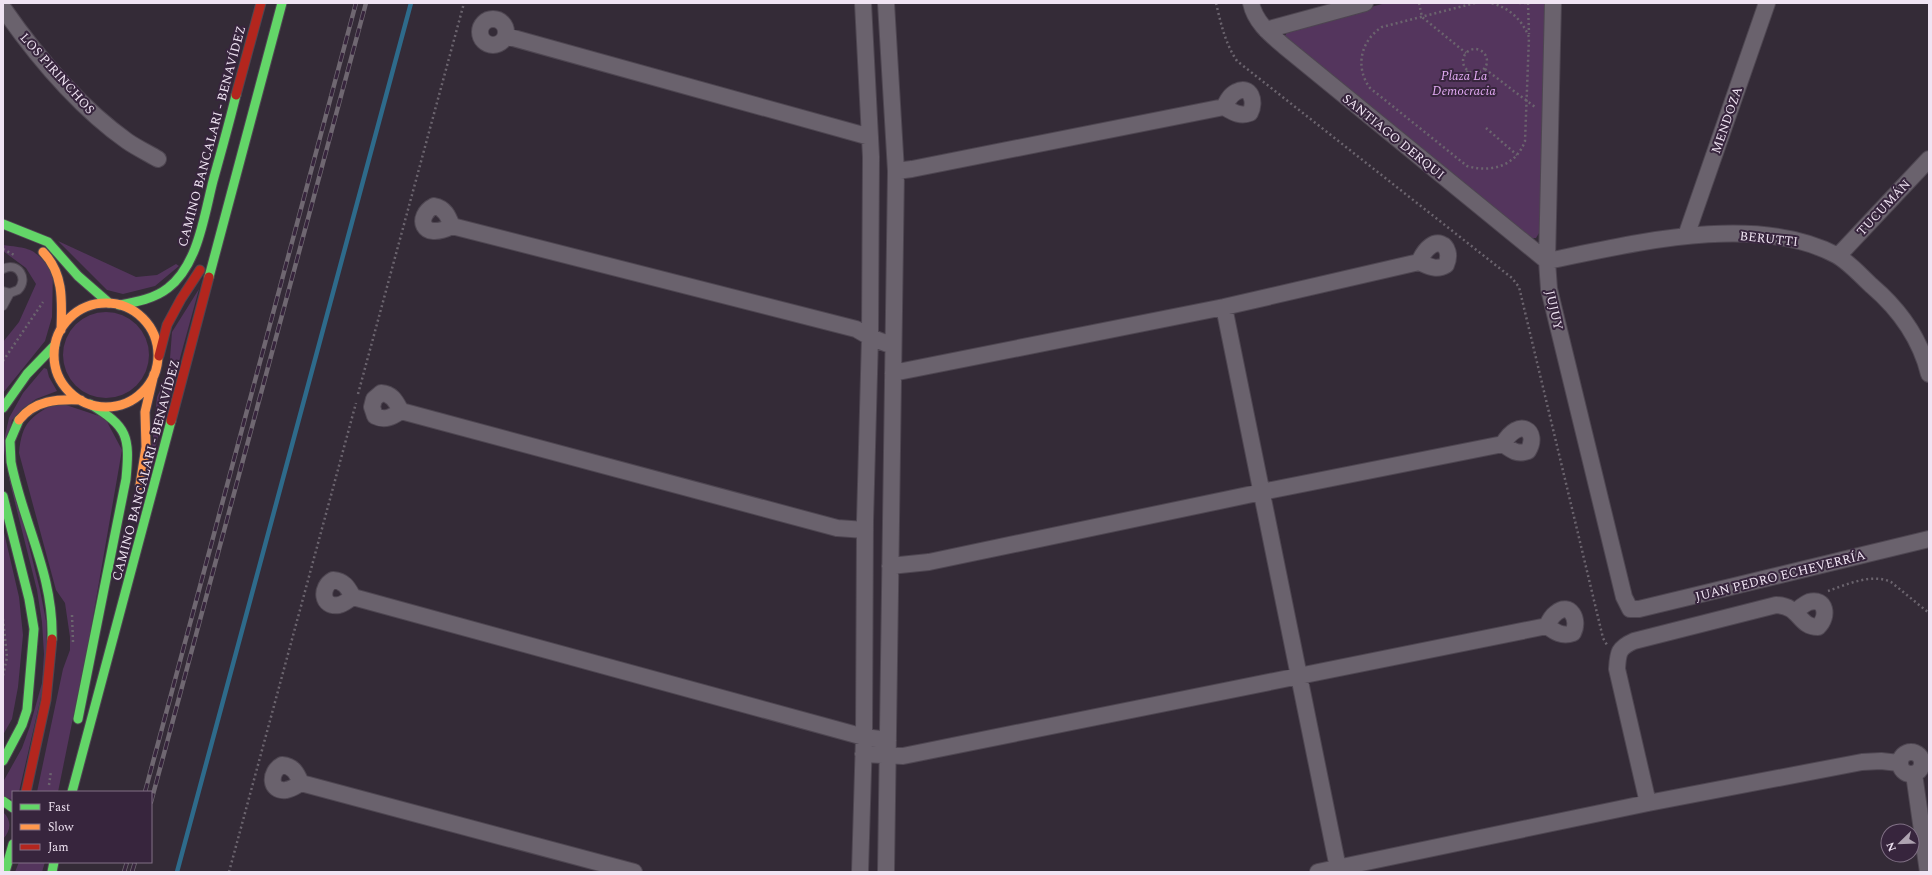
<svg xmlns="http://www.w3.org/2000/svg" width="1932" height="875" font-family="Spectral,serif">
  <rect width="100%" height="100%" fill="#342b37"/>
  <!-- green -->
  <path fill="#54355d" d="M 1386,3 L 1546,3 L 1541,230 L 1536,238 L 1529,238 L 1287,40 L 1285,36 L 1288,30 L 1291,28 Z
    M 58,241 L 136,277 L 157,275 L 176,264 L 179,266 L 155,286 L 123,294 L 107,290 Z
    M 3,245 C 34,249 33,248 53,272 L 52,317 L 45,341 L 3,393 L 3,342 L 19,322 L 36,284 L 26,268 L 3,251 Z
    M 199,289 L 150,467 L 157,397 L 169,372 L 172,332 Z
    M63 355a43 43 0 1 1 86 0a43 43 0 1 1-86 0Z
    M 44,368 L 47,369 L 49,377 L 57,391 L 36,399 L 22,409 L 12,420 L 7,445 L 13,482 L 40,590 L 46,621 L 47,655 L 44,684 L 19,792 L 13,792 L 13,800 L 3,796 L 3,782 L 22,748 L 30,726 L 42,683 L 44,654 L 42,622 L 37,590 L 10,483 L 3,445 L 9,418 L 23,393 Z
    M 57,402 L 105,418 L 122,450 L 90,634 L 58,792 L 37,792 L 63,669 L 70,650 L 70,637 L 65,603 L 56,590 L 19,453 C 22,421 31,417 57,402 Z
    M 3,528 L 19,597 L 23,635 L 18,687 L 12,719 L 3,735 Z
    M 3,812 C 12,820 11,831 3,839 Z
    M 19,862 L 45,862 L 42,872 L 15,872 Z"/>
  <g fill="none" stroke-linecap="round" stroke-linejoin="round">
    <!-- stream -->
    <path stroke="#2e6b8b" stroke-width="4.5" d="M 177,872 L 411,3"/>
    <defs>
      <path id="lane" d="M 3,269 C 18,261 29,279 18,290 L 10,293 L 3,291
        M 3,306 L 10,293"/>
      <path id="street" d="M 1251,3 C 1255,22 1270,34 1284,46 L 1547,261 C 1632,244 1755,212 1836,255 C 1849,262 1861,276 1872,286 C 1900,310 1920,338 1929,374
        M 1553,3 L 1547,261 L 1549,289 L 1624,597 L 1630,609 L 1639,609 L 1929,539
        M 3,8 C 37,57 78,106 127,141 C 137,148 148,153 158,159
        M480 32a13 13 0 1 1 26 0a13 13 0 1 1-26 0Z
        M 1266,30 L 1365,3
        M 506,36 L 870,137
        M 896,171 L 912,169 L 1224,107 C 1233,112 1240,117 1250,113 C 1256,102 1251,84 1236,92 C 1230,95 1227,101 1224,107
        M 452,226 C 448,216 445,208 434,206 C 415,216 421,242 452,226 L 856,329 L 870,337 L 893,346
        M 1686,236 L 1767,3
        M 1838,256 L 1929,159
        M 1224,307 L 1338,868
        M 893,373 L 1224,307 L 1419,262 C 1429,266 1436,271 1446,265 C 1455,245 1433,230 1419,262
        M 401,411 C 396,402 393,394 381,393 L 374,399 L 372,407 L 375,416 C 385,421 392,417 401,411 L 837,528 L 865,530
        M 890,566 L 929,562 L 1262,492 L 1503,444 C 1511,450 1517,455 1528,451 C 1540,431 1519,416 1503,444
        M 353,597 C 348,600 344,604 339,605 C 321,608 320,587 333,580 C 345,581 348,588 353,597 L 864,737 L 888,740
        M1900 763a11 11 0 1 1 22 0a11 11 0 1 1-22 0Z
        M 863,754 L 903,756 L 1547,626 C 1555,632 1562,637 1573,633 C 1580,620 1570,601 1556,613 C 1552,616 1549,621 1547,626
        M 1914,774 L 1928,872
        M 301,783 C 297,774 294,766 282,765 C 269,772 269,792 286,790 C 292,789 296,786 301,783 L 634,872
        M 1648,803 L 1617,669 C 1618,653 1618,648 1634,641 L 1776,605 C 1801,606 1798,627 1818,627 C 1829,617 1826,597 1809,602 C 1804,604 1800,608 1796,611
        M 860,872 L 864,737 L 865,521 L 870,337 L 871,157 L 863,3
        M 886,872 L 896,171 L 886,3
        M 1318,872 L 1648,803 L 1862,762 L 1881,761 L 1899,763"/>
      <path id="fast" d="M 3,224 L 48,242 L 78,276 L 109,303
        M 209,277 L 282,3
        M 119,305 C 136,302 154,299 168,288 C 198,265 204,216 213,181 C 221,152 229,124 236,95
        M 3,408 L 27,374 L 55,345
        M 19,420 L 10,441 L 11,462 C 23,523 54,575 52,639
        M 3,496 L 29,599 L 34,629 L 27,710 L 22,725 L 3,761
        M 78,719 L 126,479 C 130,436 128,427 90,404
        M 72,792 L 171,421
        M 3,801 L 13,808
        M 5,872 L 13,844
        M 52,872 L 54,862"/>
      <path id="slow" d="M 43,252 C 64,274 62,301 61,330
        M54 355a52 52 0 1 1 104 0a52 52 0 1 1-104 0Z
        M 19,420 C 35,400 57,399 81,400
        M 140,485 L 146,447 L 145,412 L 154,374"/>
      <path id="jam" d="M 236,95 L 261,3
        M 159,356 L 167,325 L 181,299 L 200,270
        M 171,421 L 209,277
        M 26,792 L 46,700 L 52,639"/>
    </defs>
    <!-- lane casing -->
    <use href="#lane" stroke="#4e4651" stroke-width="10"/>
    <!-- street casing -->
    <use href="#street" stroke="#4e4651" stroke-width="18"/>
    <!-- fast casing -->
    <use href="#fast" stroke="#4e4651" stroke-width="11"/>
    <!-- slow casing -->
    <use href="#slow" stroke="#4e4651" stroke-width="11"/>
    <!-- jam casing -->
    <use href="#jam" stroke="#4e4651" stroke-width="11"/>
    <!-- path -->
    <path stroke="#6b646e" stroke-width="2.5" stroke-dasharray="2 3" stroke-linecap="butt" d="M 1216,3 C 1221,24 1225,43 1237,61 L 1512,278 L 1519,287 L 1603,638 L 1607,645
      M 1419,3 L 1422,17 L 1466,53
      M 1475,3 L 1382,27 C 1360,41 1355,68 1370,88 L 1467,166 C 1491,173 1516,166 1525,141 L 1529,37 C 1522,20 1510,8 1491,3
      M 1519,3 L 1528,3
      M 1528,3 L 1529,34
      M1463 61a12 12 0 1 1 24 0a12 12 0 1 1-24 0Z
      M 1485,69 L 1535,107
      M 1460,80 L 1468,71
      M 1486,128 L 1517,155
      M 3,249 L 16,256
      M 3,361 L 43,302
      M 358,394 L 464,3
      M 1828,591 C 1848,584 1872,573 1891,582 L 1929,613
      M 72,615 L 73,642
      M 3,619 L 7,657 L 3,676
      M 49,785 L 51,771
      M 229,872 L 356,403"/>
    <!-- lane -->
    <use href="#lane" stroke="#6a626d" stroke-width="8"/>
    <!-- street -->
    <use href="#street" stroke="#6a626d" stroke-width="16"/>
    <!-- fast -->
    <use href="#fast" stroke="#63d668" stroke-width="9"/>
    <!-- slow -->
    <use href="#slow" stroke="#ff974d" stroke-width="9"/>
    <!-- jam -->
    <use href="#jam" stroke="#b3261e" stroke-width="9"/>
    <defs>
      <path id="rail" d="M 145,792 L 356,3
        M 151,802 L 366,3
        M 124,872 L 127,862
        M 132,872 L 135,862"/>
    </defs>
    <!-- rail casing -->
    <use href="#rail" stroke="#6f6771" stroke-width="4.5"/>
    <!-- rail -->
    <use href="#rail" stroke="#37253d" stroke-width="3" stroke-dasharray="9" stroke-linecap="butt"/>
  </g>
  <g text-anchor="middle" stroke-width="4" stroke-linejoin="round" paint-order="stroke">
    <!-- street labels -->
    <g font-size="13" fill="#f0e4f3" stroke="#37253d">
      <text transform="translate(58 73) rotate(48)" y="5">LOS PIRINCHOS</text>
      <text transform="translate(1726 120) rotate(-71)" y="5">MENDOZA</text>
      <text transform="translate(211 136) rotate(-75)" y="5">CAMINO BANCALARI - BENAVÍDEZ</text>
      <text transform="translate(1394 136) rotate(39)" y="5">SANTIAGO DERQUI</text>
      <text transform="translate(1883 207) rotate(-47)" y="5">TUCUMÁN</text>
      <text transform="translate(1769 238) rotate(6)" y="5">BERUTTI</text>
      <text transform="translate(1555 310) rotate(77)" y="5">JUJUY</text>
      <text transform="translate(145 470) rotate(-75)" y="5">CAMINO BANCALARI - BENAVÍDEZ</text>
      <text transform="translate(1780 575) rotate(-14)" y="5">JUAN PEDRO ECHEVERRÍA</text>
    </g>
    <!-- park labels -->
    <g font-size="13" font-style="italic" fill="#e4acf5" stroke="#37253d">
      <text x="1464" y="80">Plaza La<tspan x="1464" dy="15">Democracia</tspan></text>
    </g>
  </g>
  <!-- border -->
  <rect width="1932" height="875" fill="none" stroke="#f0e4f3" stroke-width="8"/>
  <!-- legend -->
  <rect x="12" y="791" width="140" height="72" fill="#37253d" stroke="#817186"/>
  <rect x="20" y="804" width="20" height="6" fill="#63d668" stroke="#817186"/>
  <text x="48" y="811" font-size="12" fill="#f0e4f3">Fast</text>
  <rect x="20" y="824" width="20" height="6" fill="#ff974d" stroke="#817186"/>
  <text x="48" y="831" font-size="12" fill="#f0e4f3">Slow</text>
  <rect x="20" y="844" width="20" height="6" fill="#b3261e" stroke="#817186"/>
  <text x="48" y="851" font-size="12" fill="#f0e4f3">Jam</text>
  <!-- north arrow -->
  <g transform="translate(1900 843) rotate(247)"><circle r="19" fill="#37253d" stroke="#817186"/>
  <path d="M0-3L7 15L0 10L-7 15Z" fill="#aea3b1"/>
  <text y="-6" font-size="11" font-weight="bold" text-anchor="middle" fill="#f0e4f3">N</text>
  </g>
</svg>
